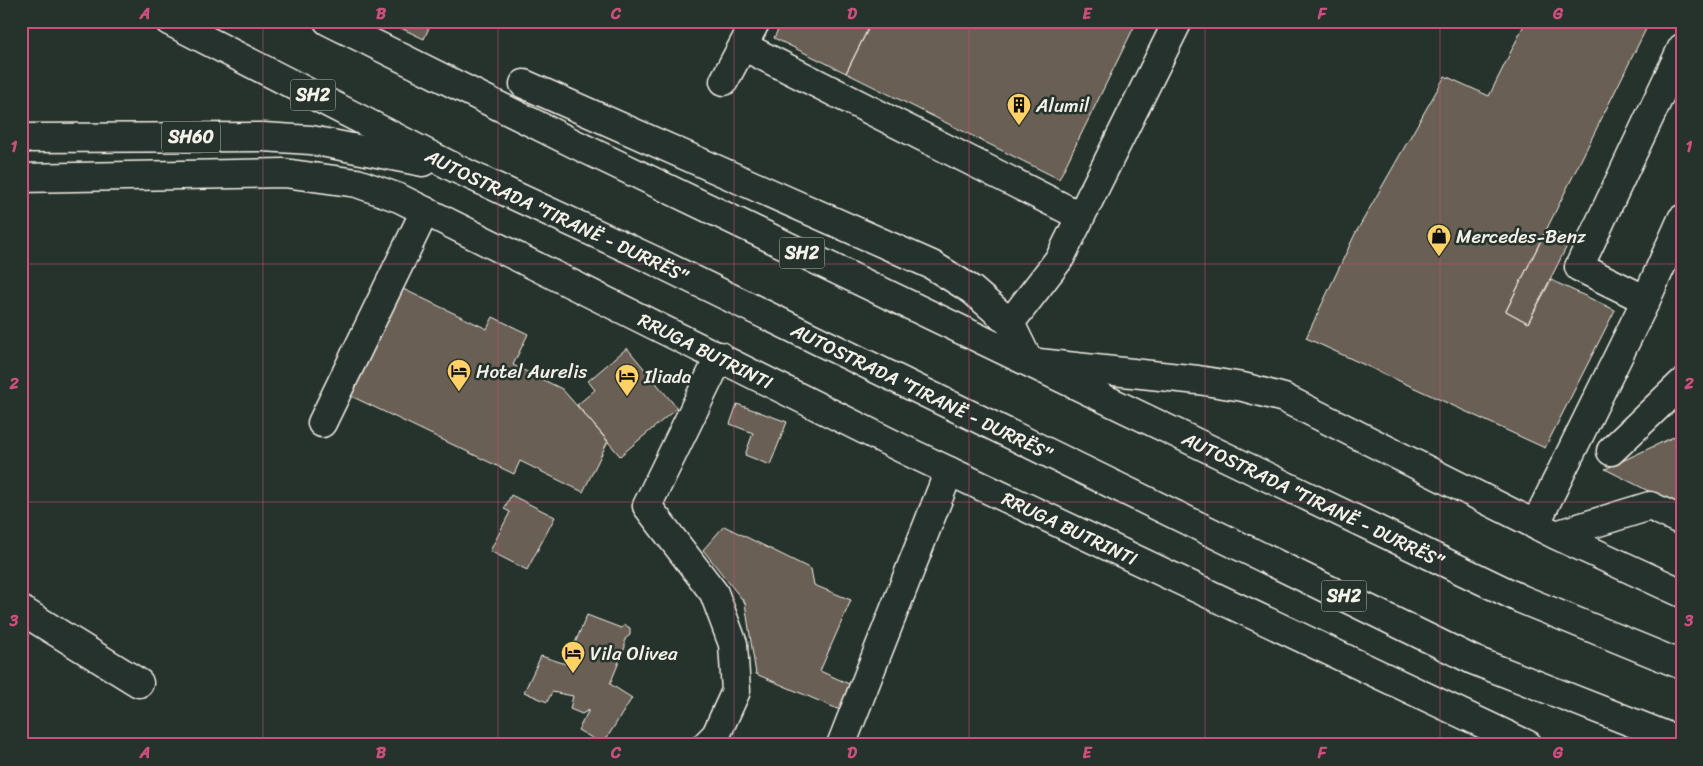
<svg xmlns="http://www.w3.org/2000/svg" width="1703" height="766" font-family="Sriracha,sans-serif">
  <rect width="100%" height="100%" fill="#26332d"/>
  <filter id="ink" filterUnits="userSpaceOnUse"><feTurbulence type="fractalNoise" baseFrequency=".02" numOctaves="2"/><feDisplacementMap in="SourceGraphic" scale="10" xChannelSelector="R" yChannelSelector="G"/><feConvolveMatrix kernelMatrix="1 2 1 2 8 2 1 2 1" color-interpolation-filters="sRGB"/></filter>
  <g filter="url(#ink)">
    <!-- building -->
    <path fill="#6a5f55" stroke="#f4f1e8" d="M 386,21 L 432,21 L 424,39 Z
      M 782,21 L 872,21 L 846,73 L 774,38 Z
      M 872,21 L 1137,21 L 1059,179 L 846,73 Z
      M 1526,21 L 1650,21 L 1506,311 L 1528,323 L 1551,280 L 1615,310 L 1545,448 L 1306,338 L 1355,234 L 1445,76 L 1489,96 Z
      M 1547,228 L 1570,240 L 1528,323 L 1506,311 Z
      M 403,289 L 487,329 L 493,317 L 528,334 L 513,365 L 562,389 L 608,441 L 583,492 L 520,461 L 514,474 L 351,396 Z
      M 627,348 L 677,408 L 620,456 L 577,405 L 595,390 L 588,381 Z
      M 737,404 L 787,422 L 770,465 L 745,455 L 753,433 L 730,424 Z
      M 1682,433 L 1682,508 L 1605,469 Z
      M 511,495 L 555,517 L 527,570 L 490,551 L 510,512 L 504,509 Z
      M 724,526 L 811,569 L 814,585 L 851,600 L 820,671 L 858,688 L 847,713 L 756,674 L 745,603 L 703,550 Z
      M 587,615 L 621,628 L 625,625 L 630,628 L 630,635 L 625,639 L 625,647 L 610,684 L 632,698 L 603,744 L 578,730 L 589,710 L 582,714 L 570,709 L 573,696 L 552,692 L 547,702 L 524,692 L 541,656 L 566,664 Z"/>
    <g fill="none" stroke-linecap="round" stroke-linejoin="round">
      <defs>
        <path id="minor" d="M 743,46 L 1080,216
          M 724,81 L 756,21
          M 524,84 L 932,265 L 972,290 L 1010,323 L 1029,362 L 1198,380 L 1243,387 L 1284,398 L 1556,535 L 1682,593
          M 1646,300 L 1579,267 L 1682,48
          M 1010,323 L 1060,258 L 1178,21
          M 322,423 L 425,211
          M 1611,451 L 1682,383
          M 1535,525 L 1646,300 L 1682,219
          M 1556,535 L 1650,506 L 1682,521
          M 21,610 L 139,683
          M 706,745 L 716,735 L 736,691 L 733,644 L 714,593 L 647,506 L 720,356
          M 841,745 L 949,471"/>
        <g id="major">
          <path id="s1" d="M 21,178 L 284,173 L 357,183 L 399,198 L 911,453 L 1528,745"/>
        </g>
        <g id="highway">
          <path id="s2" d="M 169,21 L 457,169 L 651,259 L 1473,660 L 1682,742"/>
          <path id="s3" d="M 328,21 L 575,144 L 1521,599 L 1682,665"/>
          <path d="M 21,138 L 263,137 L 311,140 L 423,162"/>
        </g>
      </defs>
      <!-- minor casing -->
      <use href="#minor" stroke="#f4f1e8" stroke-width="31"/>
      <!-- major casing -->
      <use href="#major" stroke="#f4f1e8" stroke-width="31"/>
      <!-- highway casing -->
      <use href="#highway" stroke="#f4f1e8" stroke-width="31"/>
      <!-- minor -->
      <use href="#minor" stroke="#26332d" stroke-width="28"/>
      <!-- major -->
      <use href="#major" stroke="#26332d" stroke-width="28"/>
      <!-- highway -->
      <use href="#highway" stroke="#26332d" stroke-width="28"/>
    </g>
  </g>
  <!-- grid -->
  <path fill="none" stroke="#ce4e7e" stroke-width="1" stroke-opacity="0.55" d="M 263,21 L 263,745M 498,21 L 498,745M 734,21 L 734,745M 969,21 L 969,745M 1205,21 L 1205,745M 1440,21 L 1440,745M 21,264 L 1682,264M 21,502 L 1682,502"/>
  <!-- icons -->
  <defs>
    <symbol id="building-pin" viewBox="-11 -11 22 30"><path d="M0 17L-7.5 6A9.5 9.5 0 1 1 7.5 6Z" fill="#ffd166" stroke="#26332d"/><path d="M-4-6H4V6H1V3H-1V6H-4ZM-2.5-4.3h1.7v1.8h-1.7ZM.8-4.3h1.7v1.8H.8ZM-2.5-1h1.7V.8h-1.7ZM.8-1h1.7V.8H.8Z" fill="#111"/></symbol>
    <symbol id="shop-pin" viewBox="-11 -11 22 30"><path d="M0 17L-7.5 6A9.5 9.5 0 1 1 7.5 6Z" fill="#ffd166" stroke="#26332d"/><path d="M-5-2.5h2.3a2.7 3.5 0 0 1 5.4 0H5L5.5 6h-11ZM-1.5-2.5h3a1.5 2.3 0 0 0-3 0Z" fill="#111"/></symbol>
    <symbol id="hotel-pin" viewBox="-11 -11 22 30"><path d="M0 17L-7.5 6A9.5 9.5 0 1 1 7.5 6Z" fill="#ffd166" stroke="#26332d"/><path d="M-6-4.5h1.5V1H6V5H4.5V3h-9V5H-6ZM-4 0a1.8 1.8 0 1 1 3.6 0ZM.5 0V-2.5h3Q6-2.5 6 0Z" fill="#111"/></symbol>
  </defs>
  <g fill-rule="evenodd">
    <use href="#building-pin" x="1005" y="91" width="28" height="38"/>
    <use href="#shop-pin" x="1425" y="222" width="28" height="38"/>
    <use href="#hotel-pin" x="445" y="357" width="28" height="38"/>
    <use href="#hotel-pin" x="613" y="362" width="28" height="38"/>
    <use href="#hotel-pin" x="559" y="639" width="28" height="38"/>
  </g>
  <g text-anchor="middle" stroke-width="5" stroke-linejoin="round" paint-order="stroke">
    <!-- shield labels -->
    <g fill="#26332d" stroke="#b6b8b0" stroke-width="1">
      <rect x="290.5" y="79.5" width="45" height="31" rx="4"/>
      <rect x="162" y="121.5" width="58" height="31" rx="4"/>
      <rect x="779.5" y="237.5" width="45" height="31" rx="4"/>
      <rect x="1321.5" y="580.5" width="45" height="31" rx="4"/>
    </g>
    <g font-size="18" font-weight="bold" fill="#f4f1e8">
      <text x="313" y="101">SH2</text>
      <text x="191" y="143">SH60</text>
      <text x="802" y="259">SH2</text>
      <text x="1344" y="602">SH2</text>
    </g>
    <!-- poi labels -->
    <g font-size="19" fill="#f4f1e8" stroke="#26332d" text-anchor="start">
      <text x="1036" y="112">Alumil</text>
      <text x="1456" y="243">Mercedes-Benz</text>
      <text x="476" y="378">Hotel Aurelis</text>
      <text x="644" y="383">Iliada</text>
      <text x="590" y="660">Vila Olivea</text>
    </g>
    <!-- street labels -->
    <g font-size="19" fill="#f4f1e8" stroke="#26332d">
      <text dy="7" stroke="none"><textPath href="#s2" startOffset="434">AUTOSTRADA "TIRANË - DURRËS"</textPath></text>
      <text dy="7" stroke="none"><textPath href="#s1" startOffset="724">RRUGA BUTRINTI</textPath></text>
      <text dy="7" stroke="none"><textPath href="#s2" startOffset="839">AUTOSTRADA "TIRANË - DURRËS"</textPath></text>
      <text dy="7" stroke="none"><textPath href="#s3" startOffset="1095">AUTOSTRADA "TIRANË - DURRËS"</textPath></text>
      <text dy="7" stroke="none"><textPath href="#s1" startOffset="1129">RRUGA BUTRINTI</textPath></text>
    </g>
  </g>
  <!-- margin -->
  <rect width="1703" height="766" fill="none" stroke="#26332d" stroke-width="55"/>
  <rect x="28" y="28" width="1648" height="710" fill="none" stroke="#ce4e7e" stroke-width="2"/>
  <g font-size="16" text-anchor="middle" font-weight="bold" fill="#ce4e7e">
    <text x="145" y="19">A</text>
    <text x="381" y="19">B</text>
    <text x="616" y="19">C</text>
    <text x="852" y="19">D</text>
    <text x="1087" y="19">E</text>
    <text x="1322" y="19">F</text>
    <text x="1558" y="19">G</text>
    <text x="14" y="152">1</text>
    <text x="1689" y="152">1</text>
    <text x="14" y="389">2</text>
    <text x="1689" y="389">2</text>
    <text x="14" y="626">3</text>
    <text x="1689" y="626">3</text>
    <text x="145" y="758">A</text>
    <text x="381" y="758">B</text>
    <text x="616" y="758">C</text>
    <text x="852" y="758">D</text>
    <text x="1087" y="758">E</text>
    <text x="1322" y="758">F</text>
    <text x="1558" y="758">G</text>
  </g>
</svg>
